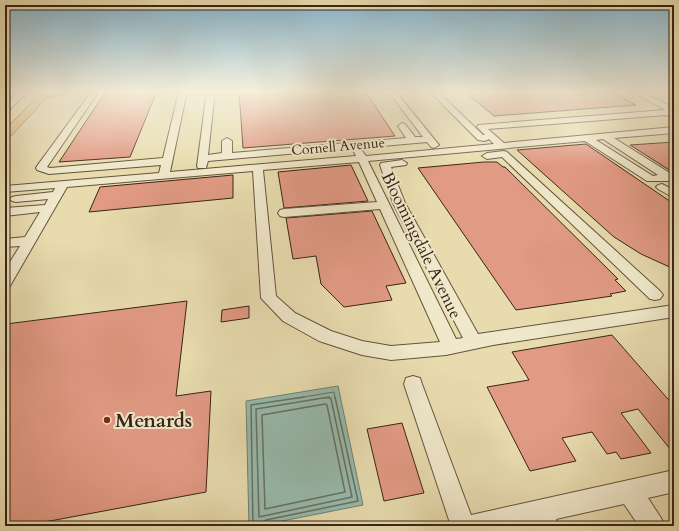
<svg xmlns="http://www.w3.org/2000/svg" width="679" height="531" font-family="Cardo,serif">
  <rect width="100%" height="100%" fill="#e8dcaf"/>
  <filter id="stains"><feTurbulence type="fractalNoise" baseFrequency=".005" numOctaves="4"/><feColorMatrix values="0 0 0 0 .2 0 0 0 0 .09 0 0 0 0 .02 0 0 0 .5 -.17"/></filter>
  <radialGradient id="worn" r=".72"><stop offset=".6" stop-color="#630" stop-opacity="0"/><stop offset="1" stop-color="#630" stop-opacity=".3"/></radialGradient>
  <!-- water -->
  <path fill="#97bbad" stroke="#717f71" d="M 338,386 L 363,505 L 257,526 L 249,526 L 246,401 Z"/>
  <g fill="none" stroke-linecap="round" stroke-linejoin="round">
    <!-- shore-far1 -->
    <path stroke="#687062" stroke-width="1" d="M 298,398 L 334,392 L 335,398
      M 325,398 L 330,398"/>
    <!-- shore -->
    <path stroke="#687062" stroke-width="1.5" d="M 329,397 L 331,399 L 352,497 L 259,517 L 256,409 Z
      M 325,404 L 327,405 L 345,492 L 265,509 L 262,415 Z
      M 253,526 L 251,405 L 304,397
      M 262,526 L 263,522 L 266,520 L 358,501 L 335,397"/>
  </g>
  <!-- building -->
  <path fill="#e19a84" stroke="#382516" d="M 106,91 L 157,91 L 130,157 L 59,162 Z
    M 239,91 L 365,91 L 395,136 L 243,148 Z
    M 464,91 L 610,91 L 636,105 L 494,116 Z
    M 674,142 L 674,173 L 630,145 Z
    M 586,144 L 674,204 L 674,269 L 641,254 L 614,237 L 517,150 Z
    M 484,162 L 497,162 L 503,167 L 505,167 L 618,279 L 615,280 L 626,291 L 610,294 L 612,296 L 516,310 L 418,168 Z
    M 351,165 L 368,201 L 284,208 L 278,172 Z
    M 233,175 L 233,198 L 89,212 L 100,187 Z
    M 372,211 L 406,283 L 386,286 L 392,300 L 344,307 L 321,284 L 316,256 L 293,259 L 286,218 Z
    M 187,301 L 176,396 L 211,391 L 206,492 L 23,526 L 5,526 L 5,327 L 6,324 Z
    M 249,306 L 249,318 L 221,322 L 222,310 Z
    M 612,335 L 674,406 L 674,454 L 638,409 L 621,413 L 651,453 L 621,459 L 616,452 L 607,454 L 592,432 L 562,438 L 576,461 L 530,471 L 487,387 L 529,380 L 512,352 Z
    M 402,423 L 424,493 L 384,501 L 367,429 Z"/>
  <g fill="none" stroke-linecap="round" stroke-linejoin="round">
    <defs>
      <path id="minor" d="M 20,91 L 28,91 L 8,111 L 5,111 L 5,105 Z
        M 56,91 L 71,91 L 44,98 L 40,96 L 41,94 Z
        M 92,91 L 99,91 L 47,167 L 50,168 L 163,158 L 179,91 L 187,91 L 170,172 L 356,156 L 353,150 L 355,148 L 208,161 L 206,168 L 198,168 L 197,166 L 207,91 L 215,91 L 208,155 L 222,153 L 222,141 L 227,138 L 232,141 L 232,153 L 406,138 L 398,126 L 402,123 L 405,124 L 415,137 L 423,137 L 388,91 L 395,91 L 439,145 L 434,148 L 431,147 L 427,142 L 360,148 L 366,156 L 494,144 L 489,139 L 485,141 L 478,140 L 429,91 L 437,91 L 483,135 L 485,135 L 477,127 L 478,125 L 665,110 L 631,91 L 640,91 L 674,108 L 674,118 L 666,115 L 488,129 L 504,143 L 674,127 L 674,133 L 614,138 L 673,175 L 674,181 L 647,181 L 585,141 L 368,161 L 456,339 L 463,338 L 393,203 L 380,165 L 381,163 L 402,160 L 407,163 L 406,165 L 391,167 L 405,203 L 478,334 L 674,305 L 674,317 L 493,345 L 446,355 L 391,360 L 362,355 L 319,341 L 283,321 L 261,298 L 253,171 L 67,187 L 10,286 L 5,287 L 5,270 L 20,246 L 5,247 L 5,239 L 25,237 L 40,212 L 5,216 L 5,208 L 45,205 L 48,199 L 16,202 L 12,201 L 10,199 L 12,197 L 16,196 L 53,192 L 55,188 L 5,192 L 5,186 L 159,173 L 161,165 L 49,174 L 37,170 L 36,168 L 37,166 ZM 603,139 L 658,175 L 653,176 L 596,140 ZM 359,162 L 377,202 L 284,209 L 280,210 L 278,213 L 280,216 L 284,217 L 380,209 L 440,342 L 391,346 L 362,341 L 331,331 L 295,313 L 276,296 L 263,170 Z
        M 504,151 L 507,152 L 660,291 L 663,295 L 660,299 L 655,300 L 650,299 L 502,157 L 487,159 L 482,156 L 487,153 Z
        M 662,184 L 674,190 L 674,198 L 658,189 L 656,187 L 658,185 Z
        M 413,376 L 420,378 L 422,384 L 471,515 L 674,470 L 674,492 L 648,498 L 661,518 L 665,526 L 639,526 L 624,504 L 556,519 L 559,526 L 535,526 L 534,524 L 525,526 L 451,526 L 404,384 L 406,378 Z"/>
      <path id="major" d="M 44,91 L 53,91 L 9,138 L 5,139 L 5,130 Z"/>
    </defs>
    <!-- minor casing -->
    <use href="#minor" stroke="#64533c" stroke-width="2"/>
    <!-- major casing -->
    <use href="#major" stroke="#382516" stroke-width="1"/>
    <!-- minor -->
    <use href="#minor" fill="#f0e8cb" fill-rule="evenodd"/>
    <!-- major -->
    <use href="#major" fill="#e4be78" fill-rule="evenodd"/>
  </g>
  <!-- sky -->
  <linearGradient id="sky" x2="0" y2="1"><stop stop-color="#87b7d0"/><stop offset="0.55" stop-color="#f5efdb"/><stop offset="1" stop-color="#f5efdb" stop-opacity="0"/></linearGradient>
  <rect width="679" height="166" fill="url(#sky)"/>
  <!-- markers -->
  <circle fill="#8f2418" stroke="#f0e8cb" stroke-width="1.5" cx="107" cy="420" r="4"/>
  <g text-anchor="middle" stroke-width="4" stroke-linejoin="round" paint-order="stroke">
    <!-- far-street labels -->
    <g font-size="14" fill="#382516" stroke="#f0e8cb">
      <text transform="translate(338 146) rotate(-5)" y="5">Cornell Avenue</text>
    </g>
    <!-- street labels -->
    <g font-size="17" fill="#382516" stroke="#f0e8cb">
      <text transform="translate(422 245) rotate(64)" y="6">Bloomingdale Avenue</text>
    </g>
    <!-- near-poi labels -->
    <g font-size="20" font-weight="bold" fill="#382516" stroke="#f0e8cb" text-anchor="start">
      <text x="115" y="427">Menards</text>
    </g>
  </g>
  <!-- margin -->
  <rect width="679" height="531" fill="none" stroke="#e8dcaf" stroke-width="20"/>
  <rect x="6" y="6" width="667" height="519" fill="none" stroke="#382516" stroke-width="2"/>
  <rect x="10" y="10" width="659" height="511" fill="none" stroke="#382516"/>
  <rect width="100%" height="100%" filter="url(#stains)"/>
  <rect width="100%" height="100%" fill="url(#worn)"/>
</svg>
